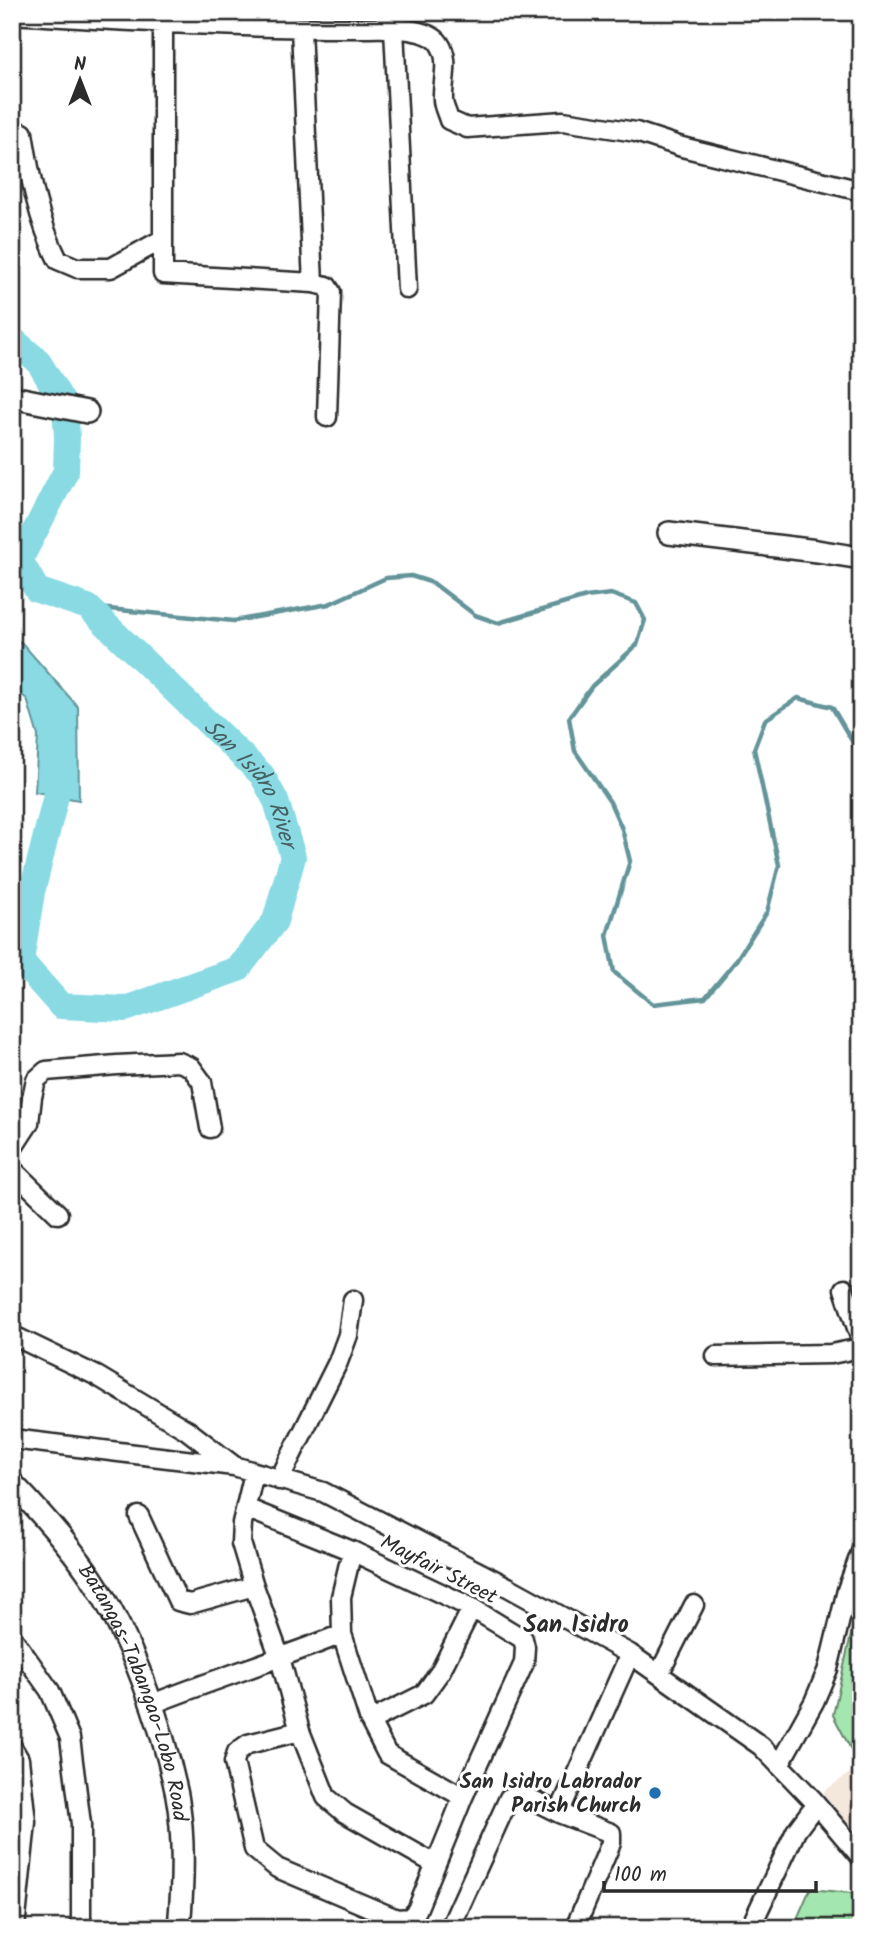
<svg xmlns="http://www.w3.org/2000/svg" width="873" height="1940" font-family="Kalam,sans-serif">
  <rect width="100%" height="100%" fill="#fff"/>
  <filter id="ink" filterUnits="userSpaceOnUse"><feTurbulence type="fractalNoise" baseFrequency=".0143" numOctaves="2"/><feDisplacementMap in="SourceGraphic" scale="14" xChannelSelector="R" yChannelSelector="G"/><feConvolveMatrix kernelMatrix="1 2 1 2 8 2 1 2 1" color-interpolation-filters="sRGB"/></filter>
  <g filter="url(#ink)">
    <!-- built -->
    <path fill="#f4e7dc" d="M 861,1765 L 861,1845 L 823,1792 Z"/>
    <!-- green -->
    <path fill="#a4e6af" stroke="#68886d" stroke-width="2" d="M 861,1590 L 861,1753 L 855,1757 L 833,1715 Z
      M 810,1889 L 861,1894 L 861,1928 L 793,1928 Z"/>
    <!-- water -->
    <path fill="#89dae3" stroke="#639499" stroke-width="2" d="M 12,637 L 22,643 L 78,707 L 79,800 L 35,792 L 38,736 L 27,699 L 12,687 Z"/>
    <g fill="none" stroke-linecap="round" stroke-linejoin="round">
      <!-- stream -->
      <path stroke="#639499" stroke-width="4.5" d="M 88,607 L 234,621 L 329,604 L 386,578 L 411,576 L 433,583 L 475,615 L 498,623 L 586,597 L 611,594 L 636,603 L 645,620 L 637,645 L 592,686 L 569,718 L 575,751 L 610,802 L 622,829 L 630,861 L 607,935 L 614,972 L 653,1004 L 705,998 L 735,962 L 767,912 L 779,865 L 754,749 L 765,720 L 798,698 L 832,707 L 852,741 L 861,771"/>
      <!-- river -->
      <path stroke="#89dae3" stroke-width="26" id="s1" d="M 12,339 L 38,361 L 65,406 L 67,437 L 66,471 L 20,560 L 37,590 L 88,607 L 262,775 L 276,801 L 293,857 L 275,921 L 238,969 L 125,1009 L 61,1006 L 21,961 L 32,892 L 63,768 L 62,760"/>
      <defs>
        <path id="minor" d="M 12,14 C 131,21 249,29 368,28 C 385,27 429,28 439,43 C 451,60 442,80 443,100 C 443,106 447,113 449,120 L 467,128 L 563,121 L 636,132 L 682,147 L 861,191
          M 163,23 L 163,274 L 313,283 L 301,29
          M 394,29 L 407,289
          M 23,133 C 30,177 38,220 58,260 L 77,268 L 111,268 L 163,239
          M 313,283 L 327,286 L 331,292 L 327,417
          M 12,1149 L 29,1123 L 32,1097 L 36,1080 L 46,1071 L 117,1065 L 179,1062 L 191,1067 L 202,1082 L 210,1128
          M 12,1169 L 58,1214
          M 844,1289 L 861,1340
          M 12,1335 L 97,1376 L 187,1430 L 234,1466
          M 716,1356 L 831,1354 L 861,1348
          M 12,1439 L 234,1466 L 323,1492 L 508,1587 L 630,1654 L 761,1746 L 813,1800 L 861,1857
          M 254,1473 L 242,1523 L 241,1543 L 254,1586 L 280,1658 L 300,1731 L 326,1797 L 345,1813 L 435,1864
          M 279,1480 L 338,1362 L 348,1335 L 353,1300
          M 246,1508 L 352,1551 L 472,1608 L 523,1639 L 525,1647 L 524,1663 L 463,1797 L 417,1910 L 410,1918 L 397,1919 L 277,1868 L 254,1849 L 234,1762 L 237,1752 L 248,1744 L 300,1731
          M 139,1516 L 178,1601 L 190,1604 L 254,1586
          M 352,1551 L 341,1597 L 342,1634 L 370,1721 L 387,1754 L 463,1797
          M 12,1637 L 50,1691 L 70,1738 L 81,1824 L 81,1928
          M 659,1674 L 694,1605
          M 152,1704 C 215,1679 279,1659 342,1634
          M 370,1721 L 424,1694 L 440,1672 L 472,1608
          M 12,1747 L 19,1759 L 26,1822 L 15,1928
          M 779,1765 L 814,1702 L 828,1669 L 847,1590 L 861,1552
          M 559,1813 L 630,1654
          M 450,1928 L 509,1798 L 523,1795 L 559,1813 L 611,1833 L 611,1843 L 575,1928
          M 750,1928 L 796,1831 L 816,1804"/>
        <g id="major">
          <path d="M 12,397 L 87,412"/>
          <path d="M 669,533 L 817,551 L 861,558"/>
          <path id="s2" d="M 12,1483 C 40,1512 68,1543 91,1577 C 131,1637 162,1724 177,1795 C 185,1838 183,1884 179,1928"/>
        </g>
      </defs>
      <!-- minor casing -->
      <use href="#minor" stroke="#2b2b2b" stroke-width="23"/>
      <!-- major casing -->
      <use href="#major" stroke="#2b2b2b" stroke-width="26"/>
      <!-- minor -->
      <use href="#minor" stroke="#fff" stroke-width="18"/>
      <!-- major -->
      <use href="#major" stroke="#fff" stroke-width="21"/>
    </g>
  </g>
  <!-- markers -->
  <circle fill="#1f6fb2" stroke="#fff" stroke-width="2.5" cx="655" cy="1793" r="7"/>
  <g text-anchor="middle" stroke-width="6" stroke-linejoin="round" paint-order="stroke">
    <!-- street labels -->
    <g font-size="21" fill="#2b2b2b" stroke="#fff">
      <text transform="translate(439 1569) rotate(27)" y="7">Mayfair Street</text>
      <text dy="7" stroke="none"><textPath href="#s2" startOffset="247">Batangas-Tabangao-Lobo Road</textPath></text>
    </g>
    <!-- poi labels -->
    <g font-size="21" font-weight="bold" fill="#2b2b2b" stroke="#fff" text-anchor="end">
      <text x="641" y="1788">San Isidro Labrador<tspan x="641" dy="24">Parish Church</tspan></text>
    </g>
    <!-- water labels -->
    <g font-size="23" font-style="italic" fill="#476062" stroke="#fff">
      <text dy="8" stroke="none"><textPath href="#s1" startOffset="583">San Isidro River</textPath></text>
    </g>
    <!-- quarter labels -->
    <g font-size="24" font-weight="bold" fill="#2b2b2b" stroke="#fff">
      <text x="576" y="1632">San Isidro</text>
    </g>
  </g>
  <!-- margin -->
  <rect width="873" height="1940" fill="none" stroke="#fff" stroke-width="42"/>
  <rect x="21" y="21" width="831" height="1898" fill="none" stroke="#2b2b2b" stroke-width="2.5" filter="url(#ink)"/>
  <!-- north arrow -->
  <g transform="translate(80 80)" stroke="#ffffff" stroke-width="5" paint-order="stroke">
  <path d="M0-5L12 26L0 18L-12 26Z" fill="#2b2b2b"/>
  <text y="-10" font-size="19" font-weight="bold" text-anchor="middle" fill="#2b2b2b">N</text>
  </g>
  <!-- scale -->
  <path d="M604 1881v10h212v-10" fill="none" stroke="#2b2b2b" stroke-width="3.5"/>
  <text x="614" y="1881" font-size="21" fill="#2b2b2b" stroke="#ffffff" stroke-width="5" paint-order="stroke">100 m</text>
</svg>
